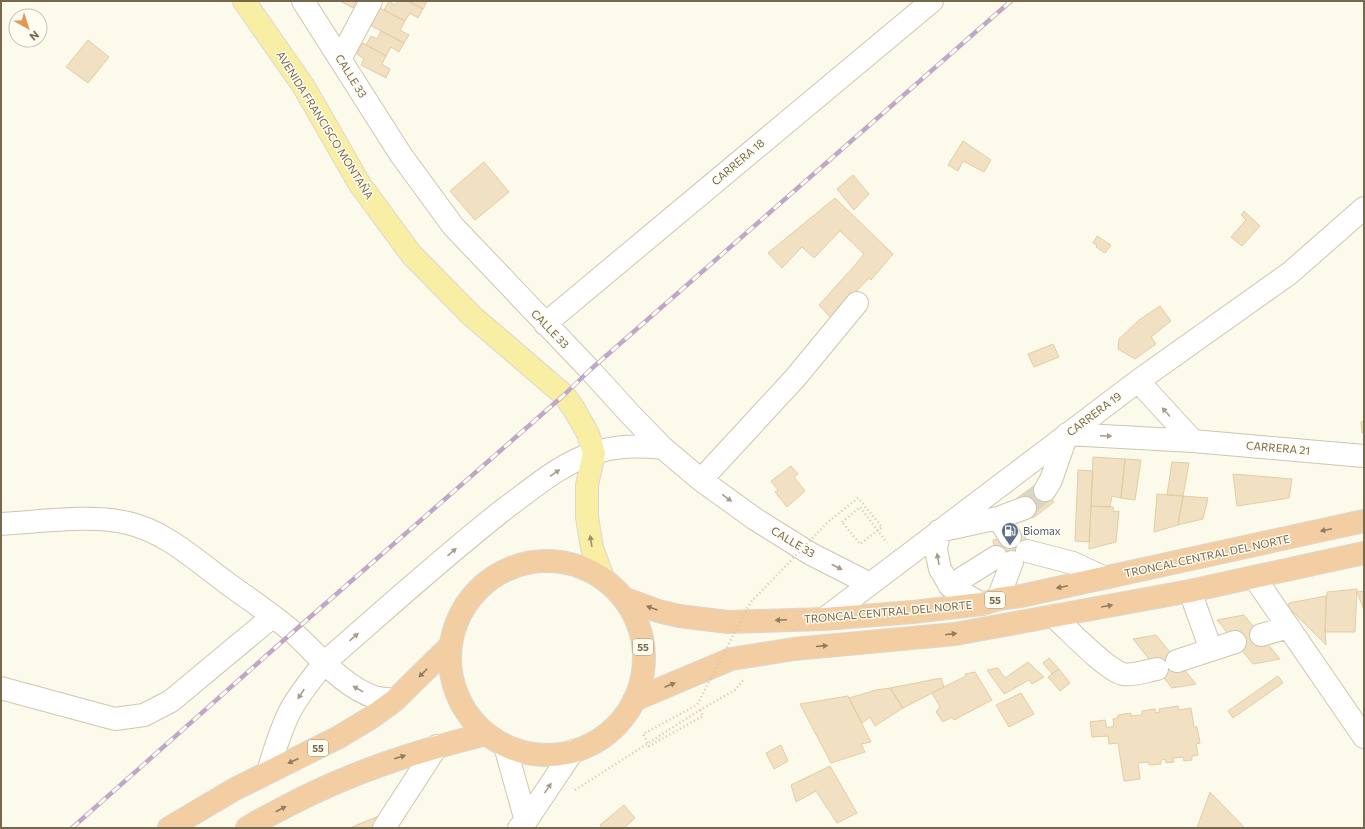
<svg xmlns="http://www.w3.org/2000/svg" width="1365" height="829" font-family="Commissioner,sans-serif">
  <rect width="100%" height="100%" fill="#fcfaea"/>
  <!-- building -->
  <path fill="#f1e1c2" stroke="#e3cda3" d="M 340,1 L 356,1 L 353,8 Z
    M 389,1 L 395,5 L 398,1 L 408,1 L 423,9 L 418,18 L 410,13 L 405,21 L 384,10 Z
    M 408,1 L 427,1 L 423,9 Z
    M 378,7 L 405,21 L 400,30 L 409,35 L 404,43 L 368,24 Z
    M 381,31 L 404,43 L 399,52 L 391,47 L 386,56 L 366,45 L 371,36 L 377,39 Z
    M 88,40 L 109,57 L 88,83 L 66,67 Z
    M 363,43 L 386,56 L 382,64 L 390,69 L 386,78 L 361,65 L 364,59 L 357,54 Z
    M 963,141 L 991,160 L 984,172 L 963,161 L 958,171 L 948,165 Z
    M 484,162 L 509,192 L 475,220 L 450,191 Z
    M 853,175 L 869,194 L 854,210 L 837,189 Z
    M 835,198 L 893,254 L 871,280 L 869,278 L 831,318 L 819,305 L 855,265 L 864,254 L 840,231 L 814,258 L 802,247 L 782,268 L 768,253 Z
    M 1244,211 L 1260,226 L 1242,246 L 1231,237 L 1246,220 L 1241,215 Z
    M 1097,236 L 1111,245 L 1105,253 L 1096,247 L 1097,245 L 1093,243 Z
    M 1160,306 L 1171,321 L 1151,337 L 1156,344 L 1135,359 L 1118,349 L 1119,339 L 1139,320 Z
    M 1053,344 L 1059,357 L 1034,367 L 1028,354 Z
    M 1364,421 L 1364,433 L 1362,433 L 1361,422 Z
    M 1093,457 L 1125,459 L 1121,498 L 1112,496 L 1110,507 L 1091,506 Z
    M 1125,459 L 1141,460 L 1135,500 L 1121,498 Z
    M 1172,462 L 1189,463 L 1183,496 L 1167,495 Z
    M 791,466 L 798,474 L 794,477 L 805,491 L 787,507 L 775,492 L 778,490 L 771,481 Z
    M 1078,470 L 1093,471 L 1089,542 L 1075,541 Z
    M 1233,474 L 1292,479 L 1289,498 L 1237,506 Z
    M 1038,483 L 1054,502 L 1033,518 L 1017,498 Z
    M 1157,494 L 1183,496 L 1178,525 L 1154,532 Z
    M 1183,496 L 1208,498 L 1203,519 L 1178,525 Z
    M 1091,506 L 1113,507 L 1114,512 L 1119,511 L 1116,542 L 1089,549 Z
    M 1025,534 L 1028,559 L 996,557 L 993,540 Z
    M 1357,589 L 1355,632 L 1325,632 L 1327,592 Z
    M 1364,591 L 1364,610 L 1357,592 Z
    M 1326,596 L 1325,632 L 1326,645 L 1288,607 L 1289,603 Z
    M 1244,615 L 1280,659 L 1253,664 L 1217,620 Z
    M 1156,635 L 1196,684 L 1172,688 L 1133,639 Z
    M 1049,658 L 1059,669 L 1052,674 L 1043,663 Z
    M 1028,662 L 1044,677 L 1032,684 L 1029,680 L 1004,694 L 987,670 L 998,668 L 1005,678 Z
    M 1059,669 L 1070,683 L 1060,691 L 1048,677 Z
    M 975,672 L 992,700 L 954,720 L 952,717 L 943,722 L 936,712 L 940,707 L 932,693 L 966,676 L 965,674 Z
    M 1278,676 L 1283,683 L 1233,718 L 1228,711 Z
    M 941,678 L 944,687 L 903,708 L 890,688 Z
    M 890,688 L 903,708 L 875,726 L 870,717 L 862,723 L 849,698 L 876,690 Z
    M 1021,693 L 1034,714 L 1009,727 L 996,705 Z
    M 848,696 L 871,742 L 861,744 L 865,752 L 831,763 L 800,704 Z
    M 1178,706 L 1179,710 L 1191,708 L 1194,727 L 1197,727 L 1200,743 L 1196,744 L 1198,755 L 1192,756 L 1192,760 L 1184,761 L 1183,757 L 1173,758 L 1174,762 L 1166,763 L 1165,759 L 1161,760 L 1161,764 L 1149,765 L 1149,762 L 1138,763 L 1140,779 L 1124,781 L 1118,743 L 1109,744 L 1108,736 L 1092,737 L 1090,722 L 1105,720 L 1107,728 L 1114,726 L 1113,719 L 1118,718 L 1118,715 L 1131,713 L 1131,716 L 1142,715 L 1142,711 L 1155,709 L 1155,713 L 1160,712 L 1159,709 Z
    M 781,745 L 788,761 L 774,769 L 766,753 Z
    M 830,766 L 857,813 L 837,823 L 816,791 L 796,802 L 791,785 Z
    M 1210,792 L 1245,828 L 1197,828 Z
    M 624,805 L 635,818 L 624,828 L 602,828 L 600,825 Z
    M 379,816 L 384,828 L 352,828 L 352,827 Z"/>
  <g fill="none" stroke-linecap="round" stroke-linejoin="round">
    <!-- minor-tunnel -->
    <path stroke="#dbd5c3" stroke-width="22" stroke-dasharray="22 11" stroke-linecap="butt" d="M 1025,508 L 1045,490"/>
    <defs>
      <path id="minor" d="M 303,1 L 401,155 L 453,226 L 590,370 L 630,414 L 663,448 L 701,480 L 755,519 L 811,554 L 870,584
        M 340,59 L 371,1
        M 545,324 L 932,1
        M 1138,381 L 1193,441
        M 701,480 L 796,377 L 857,303
        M 1045,490 L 1051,480 L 1067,434 L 1193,441 L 1364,456
        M 998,518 L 1010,537
        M 1,524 C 39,522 92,514 128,523 C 167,532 199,563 231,586 C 252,601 274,616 294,633 C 319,656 341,685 374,697 C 380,699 388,699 395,700
        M 1027,551 L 1073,563 L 1105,578
        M 1254,577 L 1364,737
        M 950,586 L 996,557
        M 1190,591 L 1211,650
        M 998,599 L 1012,562
        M 982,604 L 950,586 L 940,569 L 936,550 L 939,531 L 998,518 L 1025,508
        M 1053,616 C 1068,629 1106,670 1123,674 C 1133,676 1146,671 1157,669
        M 824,619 L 1138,381 L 1290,273 L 1364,208
        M 1261,635 L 1289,627
        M 1177,661 L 1235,642
        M 1,688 L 115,719 L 144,715 L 171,701 L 272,617
        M 505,746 L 526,821
        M 268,772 C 274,751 280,732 289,713 C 298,695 312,679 324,663 C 385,610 444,556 507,507 C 534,487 562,463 594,453 C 617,445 640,446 663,448
        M 384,828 L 437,746
        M 519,828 L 526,821 L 573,751"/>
      <path id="major" d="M 244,1 L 304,87 L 359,183 L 411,254 L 472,316 L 564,395 L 574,409 L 588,434 L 594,453 L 587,485 L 587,517 L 592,548 L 603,578"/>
      <path id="highway" d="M450 658a97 97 0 1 1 194 0a97 97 0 1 1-194 0Z
        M 623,598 L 658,611 L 679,616 L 728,622 L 824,619 L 913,612 L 982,604 L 998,599 L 1021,596 L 1364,521
        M 634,700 L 731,659 L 794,649 L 955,634 L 1190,591 L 1364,553
        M 169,828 L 235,789 L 339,737 L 372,717 L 395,700 L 451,645
        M 247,828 C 259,820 272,814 285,807 C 351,772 414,752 486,734"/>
    </defs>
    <!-- minor casing -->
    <use href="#minor" stroke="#cec6af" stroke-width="24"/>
    <!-- major casing -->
    <use href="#major" stroke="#dcd7d1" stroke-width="24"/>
    <!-- highway casing -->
    <use href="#highway" stroke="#dcd7d1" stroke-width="24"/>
    <!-- path -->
    <path stroke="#d7c5a5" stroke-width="2.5" stroke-dasharray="1 3" stroke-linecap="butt" d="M 842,522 L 860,507 L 887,543
      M 575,790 L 700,710 L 735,690 L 744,679"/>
    <!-- minor -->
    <use href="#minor" stroke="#fff" stroke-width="22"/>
    <!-- major -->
    <use href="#major" stroke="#f8efa5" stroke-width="22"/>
    <!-- highway -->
    <use href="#highway" stroke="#f4cea3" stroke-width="22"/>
    <defs>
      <path id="rail" d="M 72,828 L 293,632 L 564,395 L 590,370 L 1011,1"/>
    </defs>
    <!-- rail casing -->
    <use href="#rail" stroke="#c1a7c7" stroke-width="4.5"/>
    <!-- rail -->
    <use href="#rail" stroke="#fffdf1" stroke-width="3" stroke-dasharray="9" stroke-linecap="butt"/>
    <!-- path-bridge -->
    <path stroke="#d7c5a5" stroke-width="2.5" stroke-dasharray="1 3" stroke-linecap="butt" d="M 700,710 L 703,716 L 649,746 L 643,734 L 697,705 L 750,603 L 828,522 L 858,498 L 882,527 L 860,544 L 842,522"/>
  </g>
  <!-- one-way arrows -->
  <defs><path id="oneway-solid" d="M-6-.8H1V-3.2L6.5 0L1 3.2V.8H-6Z"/></defs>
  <g fill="#a79c8b">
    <use href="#oneway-solid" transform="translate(1166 412) rotate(-132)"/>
    <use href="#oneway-solid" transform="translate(1106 436) rotate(3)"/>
    <use href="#oneway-solid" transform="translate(555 473) rotate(-34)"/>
    <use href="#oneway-solid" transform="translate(727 498) rotate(36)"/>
    <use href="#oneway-solid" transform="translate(452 552) rotate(-41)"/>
    <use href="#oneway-solid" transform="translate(938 559) rotate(-101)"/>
    <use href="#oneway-solid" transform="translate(837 567) rotate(27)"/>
    <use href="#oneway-solid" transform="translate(354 637) rotate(-41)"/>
    <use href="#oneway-solid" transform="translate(358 689) rotate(-151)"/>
    <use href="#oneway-solid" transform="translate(301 694) rotate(123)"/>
    <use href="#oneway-solid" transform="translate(548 788) rotate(-56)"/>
  </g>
  <g fill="#907c5e">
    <use href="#oneway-solid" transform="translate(1326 530) rotate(168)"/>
    <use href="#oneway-solid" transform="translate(1062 587) rotate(168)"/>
    <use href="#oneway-solid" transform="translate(1107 606) rotate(-10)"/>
    <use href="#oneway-solid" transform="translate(652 608) rotate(-160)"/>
    <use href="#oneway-solid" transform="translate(781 620) rotate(178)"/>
    <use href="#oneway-solid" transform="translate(951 634) rotate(-7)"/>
    <use href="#oneway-solid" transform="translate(822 646) rotate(-5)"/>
    <use href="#oneway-solid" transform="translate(423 673) rotate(135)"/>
    <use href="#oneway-solid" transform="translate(670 685) rotate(-23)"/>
    <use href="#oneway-solid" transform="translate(400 757) rotate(-18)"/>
    <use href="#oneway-solid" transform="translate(293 761) rotate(155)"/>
    <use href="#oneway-solid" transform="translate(281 809) rotate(-28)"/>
  </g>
  <use fill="#9e9067" href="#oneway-solid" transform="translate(591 541) rotate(-99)"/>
  <!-- icons -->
  <defs>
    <symbol id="fuel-pin" viewBox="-11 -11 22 30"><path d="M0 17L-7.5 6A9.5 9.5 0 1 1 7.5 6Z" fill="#5c6f8a" stroke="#fffdf1"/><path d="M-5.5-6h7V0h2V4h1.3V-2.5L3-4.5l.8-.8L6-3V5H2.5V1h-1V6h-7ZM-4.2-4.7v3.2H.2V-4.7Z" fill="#fff"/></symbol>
  </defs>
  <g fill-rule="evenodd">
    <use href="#fuel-pin" x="1000" y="521" width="20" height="27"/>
  </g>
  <g text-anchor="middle" stroke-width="3" stroke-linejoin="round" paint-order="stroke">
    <!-- shield labels -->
    <g fill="#fffdf1" stroke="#a0947e" stroke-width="1">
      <rect x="985" y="592" width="20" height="16" rx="3"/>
      <rect x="633" y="639" width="20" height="16" rx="3"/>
      <rect x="308" y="740" width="20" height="16" rx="3"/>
    </g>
    <g font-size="10" font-weight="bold" fill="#77674d">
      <text x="995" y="604">55</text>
      <text x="643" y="651">55</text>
      <text x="318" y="752">55</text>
    </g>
    <!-- street labels -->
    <g font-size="11" fill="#77674d" stroke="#fffdf1">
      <text transform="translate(351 76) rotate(58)" y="4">CALLE 33</text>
      <text transform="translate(325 125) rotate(58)" y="4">AVENIDA FRANCISCO MONTAÑA</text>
      <text transform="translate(738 162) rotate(-40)" y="4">CARRERA 18</text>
      <text transform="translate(550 329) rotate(46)" y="4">CALLE 33</text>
      <text transform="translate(1094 414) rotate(-37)" y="4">CARRERA 19</text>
      <text transform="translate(1278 448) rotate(5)" y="4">CARRERA 21</text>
      <text transform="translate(793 542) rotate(31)" y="4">CALLE 33</text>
      <text transform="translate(1207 556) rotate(-12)" y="4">TRONCAL CENTRAL DEL NORTE</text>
      <text transform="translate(888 612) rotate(-5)" y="4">TRONCAL CENTRAL DEL NORTE</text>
    </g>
    <!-- service labels -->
    <g font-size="11" fill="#4e5e75" stroke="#fffdf1" text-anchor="start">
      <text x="1023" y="535">Biomax</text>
    </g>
  </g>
  <!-- border -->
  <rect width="1365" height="829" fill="none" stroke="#77674d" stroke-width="4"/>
  <!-- north arrow -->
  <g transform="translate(28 28) rotate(141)"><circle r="19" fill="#fffdf1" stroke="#c9c1af"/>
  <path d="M0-3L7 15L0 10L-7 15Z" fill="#e29954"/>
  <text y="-6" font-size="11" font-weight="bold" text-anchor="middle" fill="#77674d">N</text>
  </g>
</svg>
